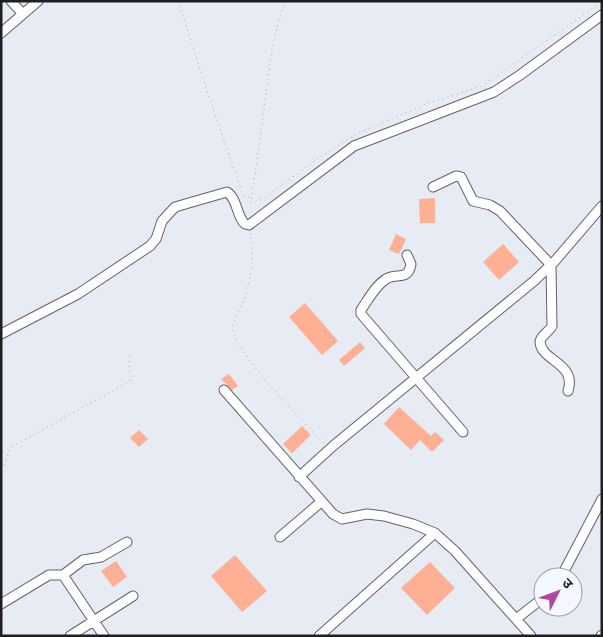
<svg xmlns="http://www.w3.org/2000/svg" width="603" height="637" font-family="'Space Grotesk','Noto Sans Devanagari',sans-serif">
  <rect width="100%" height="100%" fill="#e7ebf3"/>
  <!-- building -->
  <path fill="#ffaf93" d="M 435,198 L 435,223 L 420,223 L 419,199 Z
    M 396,234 L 406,239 L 399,254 L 389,250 Z
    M 503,244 L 519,262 L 499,280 L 483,262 Z
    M 305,303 L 338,341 L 322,355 L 289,317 Z
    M 360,342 L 365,348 L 344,366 L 339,360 Z
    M 229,374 L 238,386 L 232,390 L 221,379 Z
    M 399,407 L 431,436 L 435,432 L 444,440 L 432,452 L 420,440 L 411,450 L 384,424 Z
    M 302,426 L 311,435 L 292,453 L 283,444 Z
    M 139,430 L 148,439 L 139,447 L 130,438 Z
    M 235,555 L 267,591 L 242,612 L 211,576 Z
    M 116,561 L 127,577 L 113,587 L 101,571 Z
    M 430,562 L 455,588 L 427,615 L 401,588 Z"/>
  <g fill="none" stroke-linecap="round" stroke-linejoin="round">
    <defs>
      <path id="minor" d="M 11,1 L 23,14
        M 1,33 L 38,1
        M 433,187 L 456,176 L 461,177 L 473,201 L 490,205 L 500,211 L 551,265 L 552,326 C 550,331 540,336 540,342 C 541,361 577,363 568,391
        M 407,255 L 411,264 C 408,282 396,272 386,279 C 375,286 368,300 361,310 L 361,314 L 463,432
        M 1,334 L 78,294 L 150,246 L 156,239 L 162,221 L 175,207 L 227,192 C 238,199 236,216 245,224 L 249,225 L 354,146 L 494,92 L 520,75 L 602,15
        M 224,390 L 333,514 L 342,519 L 367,514 L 384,516 L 413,524 L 435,533 L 455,551 L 531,636
        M 299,477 L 333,446 L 534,281 L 554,262 L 602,206
        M 280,537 L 321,502
        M 561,577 L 602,499
        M 1,604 L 49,575 L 63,575
        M 516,619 L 543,598
        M 70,636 L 133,596
        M 104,636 L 63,575 L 83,560 L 101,557 L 127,542
        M 319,636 L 435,533
        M 601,636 L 602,635"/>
    </defs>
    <!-- minor casing -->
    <use href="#minor" stroke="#60636b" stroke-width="11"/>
    <!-- path -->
    <path stroke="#a4a7ae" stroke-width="1" stroke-dasharray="1 4" stroke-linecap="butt" d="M 178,1 L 208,94 L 243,195 L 251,198
      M 285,1 L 277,27 L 272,50 L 251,203 L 263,199 L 313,162 L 356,134 L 429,103 L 482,86 L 602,2
      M 250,233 C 255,253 251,281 243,301 C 240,309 235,317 233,325 C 227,346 308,427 325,444
      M 1,469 C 8,463 6,453 12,447 L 130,381 L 132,377 L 129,369 L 130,356"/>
    <!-- minor -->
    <use href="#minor" stroke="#fff" stroke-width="9"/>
  </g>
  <!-- border -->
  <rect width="603" height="637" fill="none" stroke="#1e1f23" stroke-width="5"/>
  <!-- north arrow -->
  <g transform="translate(558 592) rotate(48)"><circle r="24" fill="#f5f8ff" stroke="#9fa1a7"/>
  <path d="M0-4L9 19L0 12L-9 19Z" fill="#b446a3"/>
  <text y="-8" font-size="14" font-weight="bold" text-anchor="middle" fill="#1e1f23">उ</text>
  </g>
</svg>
